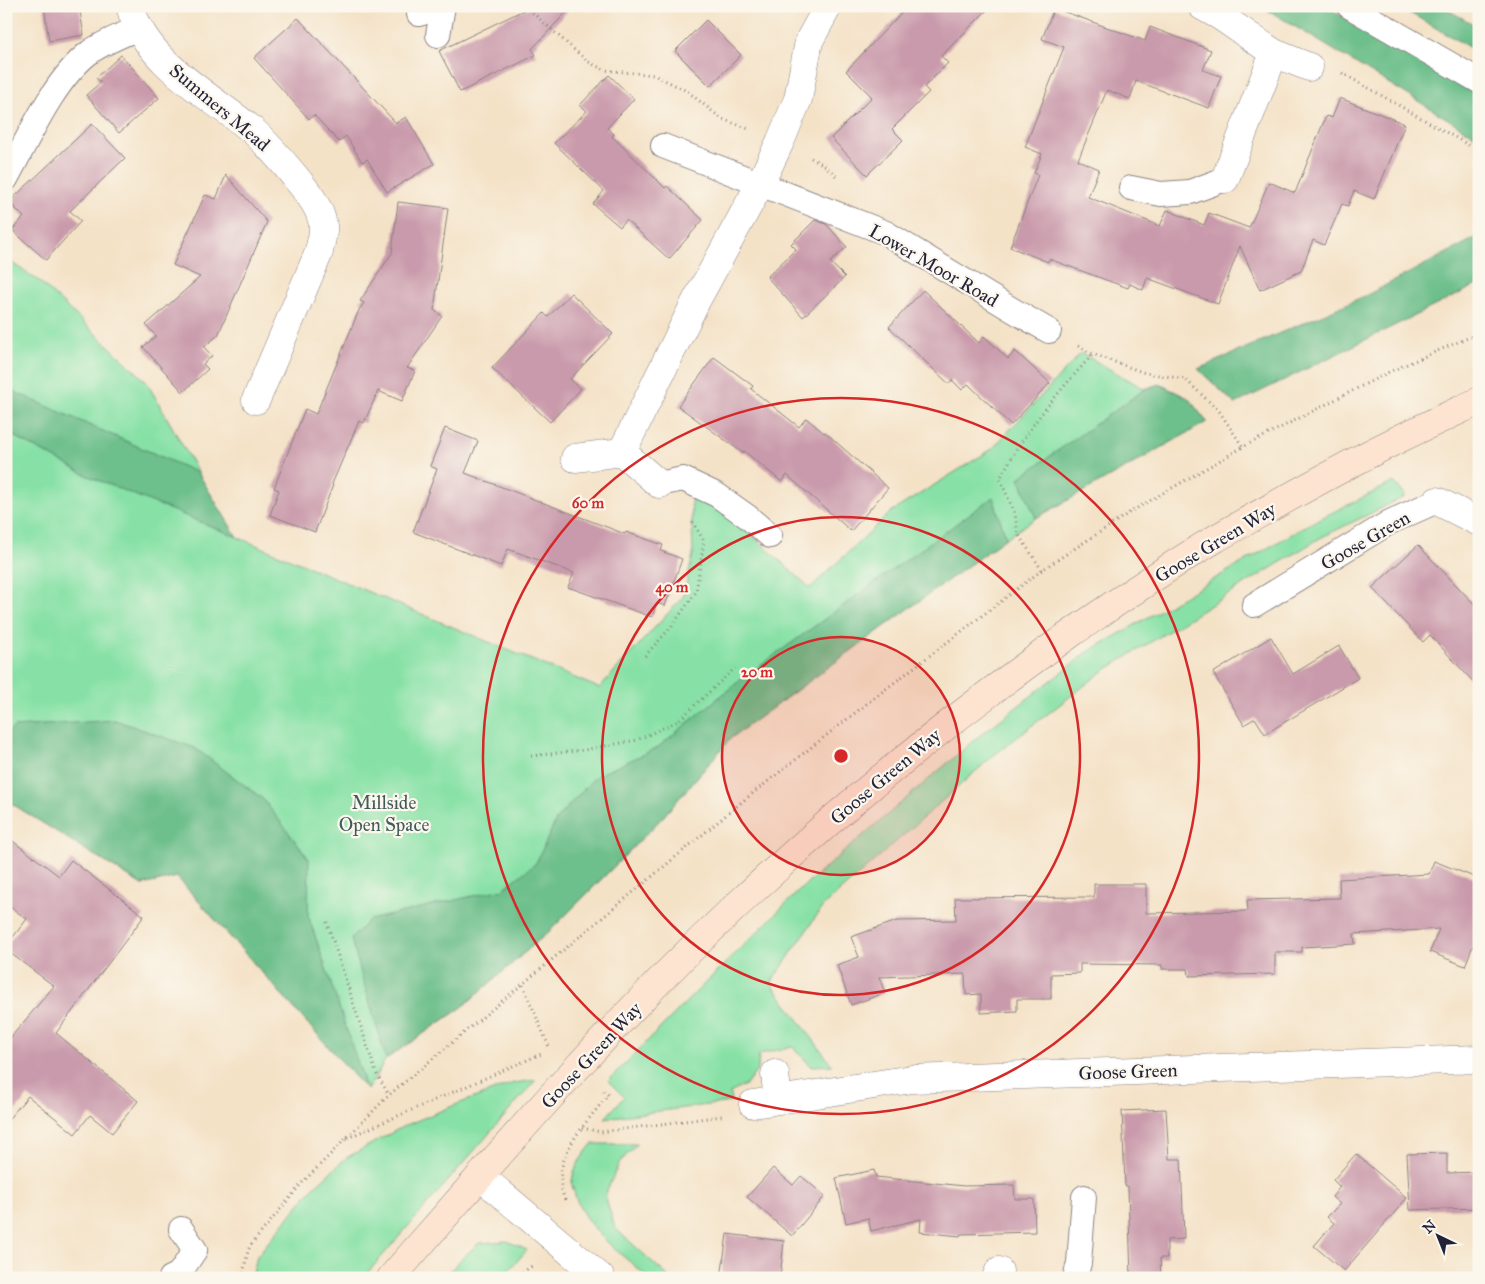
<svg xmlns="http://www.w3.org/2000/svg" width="1485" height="1284" font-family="'IM FELL Great Primer',serif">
  <rect width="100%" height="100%" fill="#fbf7ec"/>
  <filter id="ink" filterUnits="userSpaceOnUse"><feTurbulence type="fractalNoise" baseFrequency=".02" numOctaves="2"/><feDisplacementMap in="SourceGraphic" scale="10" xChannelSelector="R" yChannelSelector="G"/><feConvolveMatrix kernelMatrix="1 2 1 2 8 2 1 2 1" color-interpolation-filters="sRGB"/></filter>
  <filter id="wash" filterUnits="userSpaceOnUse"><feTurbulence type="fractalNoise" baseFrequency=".0096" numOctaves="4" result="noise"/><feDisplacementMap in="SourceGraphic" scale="20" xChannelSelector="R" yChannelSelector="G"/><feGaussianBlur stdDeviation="1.12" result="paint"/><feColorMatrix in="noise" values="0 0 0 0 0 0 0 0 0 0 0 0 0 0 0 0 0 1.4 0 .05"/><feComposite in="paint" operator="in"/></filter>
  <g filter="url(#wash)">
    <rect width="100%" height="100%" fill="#f4e2c7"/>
    <!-- green -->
    <path fill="#87e1a6" stroke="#548270" d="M 6,259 L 39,281 L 146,381 L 217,506 L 237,537 L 599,688 L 683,597 L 693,555 L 691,493 L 735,520 L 810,588 L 891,512 L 992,449 L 1081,353 L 1145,389 L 1159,384 L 1188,398 L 1207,422 L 1036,518 L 1006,538 L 731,738 L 661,819 L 554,927 L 461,1008 L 386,1059 L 367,1090 L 177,877 L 142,885 L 6,800 Z
      M 1394,482 L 1406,496 L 1320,538 L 1102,672 L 993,756 L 823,906 L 771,983 L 832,1065 L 811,1066 L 793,1047 L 759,1054 L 758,1069 L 747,1084 L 730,1093 L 731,1102 L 605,1118 L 624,1097 L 608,1081 L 696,992 L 804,886 L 978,737 L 1088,652 L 1311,523 Z
      M 536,1080 L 363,1278 L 252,1278 L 257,1256 L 311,1190 L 346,1158 L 404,1126 L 455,1105 L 514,1083 Z
      M 592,1144 L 637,1144 L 619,1163 L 605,1195 L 615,1228 L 670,1278 L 649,1278 C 622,1254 586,1231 575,1195 C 574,1191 571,1185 572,1181 C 574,1165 583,1156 592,1144 Z
      M 507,1241 L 527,1250 L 502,1278 L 444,1278 L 459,1261 L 479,1243 Z"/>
    <!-- forest -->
    <path fill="#6dbf8b" stroke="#487063" d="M 1261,6 L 1325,6 L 1479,96 L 1479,138 Z
      M 1398,6 L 1440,6 L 1479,27 L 1479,53 Z
      M 1479,236 L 1479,284 L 1235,404 L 1198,369 L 1369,294 Z
      M 1159,384 L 1188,398 L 1207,422 L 1036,518 L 1019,478 L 1145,389 Z
      M 6,388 L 198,473 L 237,537 L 88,476 L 6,432 Z
      M 993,497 L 1006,538 L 731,738 L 661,819 L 554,927 L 461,1008 L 386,1059 L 351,939 L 369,920 L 503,889 L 536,863 L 557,818 L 596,776 L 657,748 L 739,681 Z
      M 115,720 L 195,748 L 263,799 L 309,859 L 308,915 L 367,1090 L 177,877 L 142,885 L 6,800 L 6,734 L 14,727 Z"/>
    <g id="blocks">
      <!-- building -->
      <path fill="#c99aab" d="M 44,6 L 79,6 L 84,35 L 49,41 Z
        M 532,6 L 572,6 L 532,49 L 536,55 L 460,92 L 439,51 Z
        M 908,6 L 991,6 L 941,56 L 948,63 L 924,87 L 929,92 L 892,129 L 903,140 L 867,175 L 831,138 L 872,97 L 846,71 Z
        M 1054,8 L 1145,41 L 1150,27 L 1211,50 L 1203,70 L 1221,76 L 1209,108 L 1136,81 L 1130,99 L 1107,90 L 1078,160 L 1099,169 L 1088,197 L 1160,226 L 1167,210 L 1204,225 L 1209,213 L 1249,228 L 1269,182 L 1295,193 L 1326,116 L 1332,118 L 1340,98 L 1405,124 L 1374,199 L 1354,191 L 1348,206 L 1342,204 L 1324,245 L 1313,240 L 1301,271 L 1260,290 L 1240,246 L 1218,304 L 1147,278 L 1143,290 L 1130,284 L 1128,288 L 1049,259 L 1048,262 L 1010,247 L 1038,175 L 1034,173 L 1042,154 L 1025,147 L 1064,47 L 1042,39 Z
        M 298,18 L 396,123 L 406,117 L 434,164 L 387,192 L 367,159 L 362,162 L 346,136 L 339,142 L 314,115 L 309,119 L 254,58 Z
        M 706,20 L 741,55 L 710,86 L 675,51 Z
        M 121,55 L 159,98 L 119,133 L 86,95 L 101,82 L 96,78 Z
        M 609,75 L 634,99 L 607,128 L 614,134 L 612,136 L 665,188 L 667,186 L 703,220 L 669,259 L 626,220 L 620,227 L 593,204 L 604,191 L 554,143 L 587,111 L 580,105 Z
        M 92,124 L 125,158 L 70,211 L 81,221 L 46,260 L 12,230 L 24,217 L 9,202 Z
        M 226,175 L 267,222 L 218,335 L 204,347 L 212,356 L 203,364 L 208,369 L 183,392 L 143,347 L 156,336 L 146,325 L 200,277 L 173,265 L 205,195 L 216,199 Z
        M 398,202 L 448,208 L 434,310 L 442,316 L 407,368 L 415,371 L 402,401 L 378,391 L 364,423 L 359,421 L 332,484 L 333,485 L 315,532 L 270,515 L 279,490 L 274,488 L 305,409 L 316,414 L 359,310 L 364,303 L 360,301 L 392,253 Z
        M 815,220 L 826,224 L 847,247 L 830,262 L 845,277 L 803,317 L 767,277 L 796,249 L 791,244 Z
        M 923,290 L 979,343 L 984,336 L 1008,359 L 1015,351 L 1050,383 L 1011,425 L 968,384 L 962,390 L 952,380 L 949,384 L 889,327 Z
        M 571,293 L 613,334 L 570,379 L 581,389 L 550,422 L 492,368 L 544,313 L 548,317 Z
        M 714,357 L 753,386 L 751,389 L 799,427 L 806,418 L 824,433 L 825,432 L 888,488 L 851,531 L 787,475 L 782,482 L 744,451 L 743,453 L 678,406 Z
        M 445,428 L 478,441 L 465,473 L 625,534 L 626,532 L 663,545 L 661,551 L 682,559 L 665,606 L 657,603 L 652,617 L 568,587 L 574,573 L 508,549 L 501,566 L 413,532 L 437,469 L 430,466 Z
        M 1418,545 L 1479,609 L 1479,688 L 1430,635 L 1423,642 L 1372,588 Z
        M 1271,637 L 1293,674 L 1339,646 L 1358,678 L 1265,734 L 1255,718 L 1244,725 L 1213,673 Z
        M 6,836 L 59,876 L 71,860 L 144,916 L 56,1033 L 138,1101 L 112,1133 L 90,1115 L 75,1134 L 28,1096 L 6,1122 L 6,1043 L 54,986 L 6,950 L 6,946 L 27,919 L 6,904 Z
        M 1434,861 L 1479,879 L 1479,930 L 1465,966 L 1430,952 L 1439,929 L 1354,934 L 1355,944 L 1302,947 L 1302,952 L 1275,952 L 1275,974 L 1189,976 L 1188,969 L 1162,969 L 1162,965 L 1080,964 L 1080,973 L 1051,974 L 1051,999 L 1017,999 L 1017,1011 L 981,1013 L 981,994 L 966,995 L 965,974 L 879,977 L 885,993 L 851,1005 L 837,965 L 859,957 L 851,937 L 897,921 L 956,920 L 955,898 L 1094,897 L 1094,884 L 1146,884 L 1146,913 L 1248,911 L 1247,900 L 1340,898 L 1339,879 L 1429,874 Z
        M 1166,1109 L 1169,1159 L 1181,1159 L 1184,1239 L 1167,1240 L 1167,1258 L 1160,1258 L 1161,1278 L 1131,1278 L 1128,1186 L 1125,1186 L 1122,1111 Z
        M 1447,1153 L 1447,1173 L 1479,1172 L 1479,1208 L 1410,1210 L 1407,1154 Z
        M 1356,1154 L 1407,1198 L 1344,1271 L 1314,1246 L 1334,1223 L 1327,1217 L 1340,1204 L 1332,1197 L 1340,1187 L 1333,1180 Z
        M 773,1168 L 793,1185 L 801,1176 L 825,1196 L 792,1236 L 747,1197 Z
        M 874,1170 L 876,1177 L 964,1186 L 1014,1185 L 1015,1199 L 1034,1199 L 1035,1232 L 961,1234 L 960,1236 L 920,1232 L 921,1219 L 871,1231 L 868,1218 L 846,1223 L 836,1178 Z
        M 727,1234 L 784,1241 L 780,1278 L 721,1278 Z"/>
    </g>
  </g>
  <g filter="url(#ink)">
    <use href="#blocks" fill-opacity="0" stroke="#8b8281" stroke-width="1"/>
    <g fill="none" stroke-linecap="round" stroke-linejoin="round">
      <defs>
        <path id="lane" d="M 1349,6 L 1479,81
          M 419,14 L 443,7
          M 438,35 L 443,6
          M 663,146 L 886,233 L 1011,309 L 1049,331
          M 6,179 C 28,139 54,79 90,52 C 104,42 123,35 138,28
          M 1131,188 L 1161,194 L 1190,192 L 1225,179
          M 659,484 L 683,479 L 717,495 L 748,517 L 770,536
          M 1254,605 L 1390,522 L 1437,501
          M 171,1278 L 179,1274 L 195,1250 L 181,1229
          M 1075,1278 L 1079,1263 L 1084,1197"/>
        <path id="street" d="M 130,6 C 145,62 209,95 251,129 C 268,144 283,162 297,179 C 308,193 321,208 323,226 C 324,234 320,244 319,252 L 256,400
          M 1202,6 L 1220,16 L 1274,53 L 1309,67
          M 1225,179 L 1274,53
          M 622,452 L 696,301 L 760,184 L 780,142 L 798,99 L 809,41 L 828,6
          M 575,458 L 622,452 L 659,484
          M 1437,501 L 1479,522
          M 775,1074 L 778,1100
          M 753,1104 L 912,1079 L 1479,1059
          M 480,1176 L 601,1278
          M 996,1278 L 999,1271"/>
        <path id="secondary" d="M 391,1278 C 501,1152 610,1024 733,909 C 839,809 953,716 1073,632 C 1120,600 1166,568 1215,539 C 1268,509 1322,478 1377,450 C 1410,433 1445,417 1479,401"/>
      </defs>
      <!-- lane casing -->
      <use href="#lane" stroke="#8b8281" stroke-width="26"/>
      <!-- street casing -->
      <use href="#street" stroke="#8b8281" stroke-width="29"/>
      <!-- secondary casing -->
      <use href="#secondary" stroke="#8b8281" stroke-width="29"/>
      <!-- path -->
      <path stroke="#8b8281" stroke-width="3" stroke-dasharray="1 4" stroke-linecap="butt" d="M 525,6 L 587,61 L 604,70 L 654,75 L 687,91 L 722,119 L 749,129
        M 1342,73 L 1479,151
        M 811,158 L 826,166 L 836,176
        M 1078,346 L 1093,354 L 1145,373 L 1185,379 L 1219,411 L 1243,447
        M 1042,570 L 1018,534 L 1015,514 L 1000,479 C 1026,428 1056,395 1093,354
        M 645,656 L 672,626 L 696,592 L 704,541 L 692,521
        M 531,756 L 584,750 L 637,740 L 678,721 L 735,668
        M 327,922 L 376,1073 L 389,1095
        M 523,985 L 549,1047
        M 582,1128 L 601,1132 L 722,1116
        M 347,1138 L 541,1054
        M 565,1200 C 548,1159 585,1125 608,1095 L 602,1090
        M 242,1278 L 248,1251 L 250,1246 L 302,1183 L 389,1095 L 743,801 L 874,698 L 1042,570 L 1132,511 L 1243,447 L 1391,371 L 1479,333
        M 514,1278 L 532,1266"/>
      <!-- lane -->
      <use href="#lane" stroke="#fff" stroke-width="24"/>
      <!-- street -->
      <use href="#street" stroke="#fff" stroke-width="28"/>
      <!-- secondary -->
      <use href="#secondary" stroke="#fde4d0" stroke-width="28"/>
    </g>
  </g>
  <!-- distance rings -->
  <circle cx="841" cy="756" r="119" fill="#d62828" fill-opacity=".12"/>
  <g fill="none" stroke="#d62828" stroke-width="2.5">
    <circle cx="841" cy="756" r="119"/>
    <circle cx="841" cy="756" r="239"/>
    <circle cx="841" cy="756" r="358"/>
  </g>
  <g text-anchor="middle" stroke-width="4.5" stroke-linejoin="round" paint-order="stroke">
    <!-- street labels -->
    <g font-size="19" fill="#22223b" stroke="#fbf7ec">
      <text transform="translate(220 107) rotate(40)" y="7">Summers Mead</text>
      <text transform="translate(934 265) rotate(30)" y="7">Lower Moor Road</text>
      <text transform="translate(1365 540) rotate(-30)" y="7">Goose Green</text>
      <text transform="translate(1215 542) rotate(-31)" y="7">Goose Green Way</text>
      <text transform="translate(885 776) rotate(-40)" y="7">Goose Green Way</text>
      <text transform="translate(591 1055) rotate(-47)" y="7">Goose Green Way</text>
      <text transform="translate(1128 1071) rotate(-2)" y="7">Goose Green</text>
    </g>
    <!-- park labels -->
    <g font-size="19" fill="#405b5b" stroke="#fbf7ec">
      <text x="384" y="809">Millside<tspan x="384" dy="22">Open Space</tspan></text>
    </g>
  </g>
  <circle cx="841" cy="756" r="8" fill="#d62828" stroke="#fbf7ec" stroke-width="2.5"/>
  <g font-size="15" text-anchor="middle" font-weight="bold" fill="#d62828" stroke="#fbf7ec" stroke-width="4.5" stroke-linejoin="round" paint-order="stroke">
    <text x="588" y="508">60 m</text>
    <text x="672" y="592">40 m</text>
    <text x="757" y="677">20 m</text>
  </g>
  <!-- margin -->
  <rect width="1485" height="1284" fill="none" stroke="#fbf7ec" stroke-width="25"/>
  <!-- north arrow -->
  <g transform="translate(1438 1236) rotate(317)" stroke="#fbf7ec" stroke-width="4" paint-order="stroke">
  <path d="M0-4L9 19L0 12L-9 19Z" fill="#22223b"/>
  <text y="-8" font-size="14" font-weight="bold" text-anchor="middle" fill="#22223b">N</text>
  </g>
</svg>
